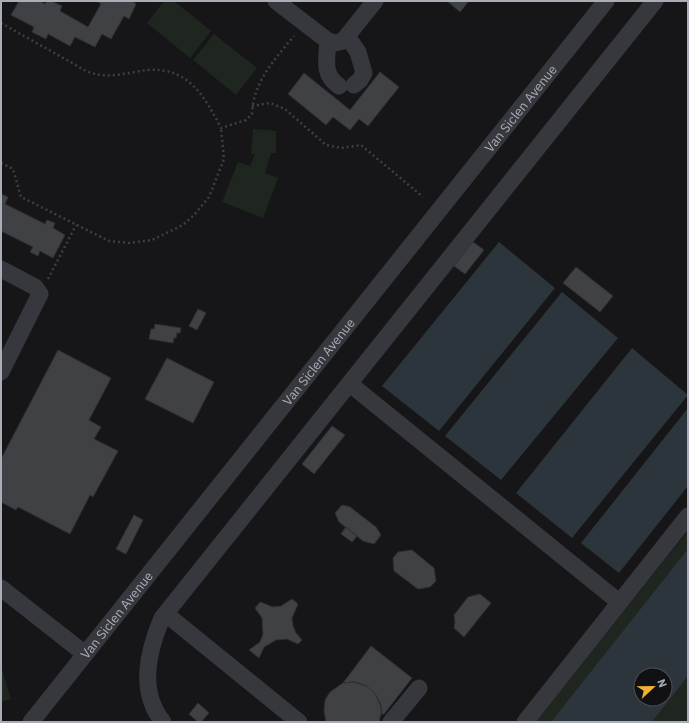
<svg xmlns="http://www.w3.org/2000/svg" width="689" height="723" font-family="'IBM Plex Sans',sans-serif">
  <rect width="100%" height="100%" fill="#161618"/>
  <!-- green -->
  <path fill="#1e261f" d="M 164,1 L 174,1 L 211,31 L 190,58 L 147,23 Z
    M 214,34 L 257,68 L 236,95 L 193,60 Z
    M 253,129 L 276,131 L 276,153 L 271,153 L 265,173 L 278,178 L 263,218 L 222,202 L 238,162 L 250,166 L 255,154 L 251,154 Z
    M 688,531 L 688,550 L 553,722 L 535,722 Z
    M 1,666 L 11,699 L 1,702 Z
    M 688,676 L 688,722 L 652,722 Z"/>
  <!-- water -->
  <path fill="#2c353c" fill-rule="evenodd" d="M 499,242 L 555,288 L 439,431 L 382,386 Z
    M 562,292 L 618,338 L 501,480 L 445,436 Z
    M 632,348 L 688,395 L 572,538 L 516,493 Z
    M 688,408 L 688,486 L 619,573 L 581,543 Z
    M 688,549 L 688,676 L 652,722 L 551,722 ZM 641,675 L 665,675 L 665,699 L 641,699 Z"/>
  <!-- building -->
  <path fill="#404145" stroke="#303034" d="M 19,1 L 40,1 L 45,4 L 47,1 L 51,1 L 62,6 L 60,11 L 88,27 L 101,4 L 97,1 L 132,1 L 136,4 L 129,19 L 124,16 L 111,39 L 102,34 L 95,47 L 75,37 L 70,46 L 48,34 L 46,39 L 32,32 L 34,27 L 11,15 Z
    M 447,1 L 469,1 L 460,12 Z
    M 380,72 L 399,87 L 368,126 L 359,119 L 350,130 L 333,117 L 326,125 L 288,94 L 304,73 L 350,110 Z
    M 1,194 L 8,197 L 5,204 L 45,224 L 47,220 L 55,223 L 53,228 L 65,235 L 53,258 L 40,251 L 38,256 L 30,252 L 33,247 L 1,231 Z
    M 473,242 L 484,250 L 465,274 L 454,266 Z
    M 576,267 L 613,296 L 600,312 L 563,283 Z
    M 198,309 L 206,313 L 197,330 L 189,326 Z
    M 155,324 L 181,328 L 180,333 L 177,333 L 176,338 L 174,338 L 173,343 L 149,339 L 151,329 L 154,329 Z
    M 58,350 L 111,378 L 89,420 L 101,427 L 94,439 L 118,451 L 93,497 L 90,495 L 70,534 L 18,507 L 16,510 L 1,502 L 1,459 Z
    M 167,358 L 214,382 L 193,423 L 145,399 Z
    M 332,426 L 345,435 L 314,474 L 302,464 Z
    M 342,505 L 350,507 L 376,527 L 381,535 L 374,544 L 363,541 L 339,522 L 335,513 Z
    M 134,515 L 143,520 L 126,554 L 116,549 Z
    M 346,527 L 357,536 L 352,542 L 341,534 Z
    M 412,550 L 434,568 L 436,581 L 430,587 L 418,589 L 394,571 L 393,558 L 398,552 Z
    M 480,594 L 491,603 L 464,637 L 454,628 L 455,622 L 454,615 L 468,597 Z
    M 292,599 L 298,604 L 292,618 L 293,626 L 296,633 L 302,640 L 298,644 L 287,639 L 276,640 L 264,647 L 259,658 L 249,650 L 260,642 L 263,634 L 262,618 L 255,608 L 260,602 L 273,607 L 281,606 Z
    M 371,646 L 412,678 L 384,714 L 381,714 L 381,705 L 376,695 L 367,686 L 356,682 L 343,683 Z
    M 353,682 L 367,686 L 376,695 L 382,710 L 379,722 L 326,722 L 324,711 L 325,700 L 330,692 L 343,683 Z
    M 198,703 L 209,713 L 201,722 L 198,722 L 189,714 Z"/>
  <g fill="none" stroke-linecap="round" stroke-linejoin="round">
    <!-- path -->
    <path stroke="#3d3f44" stroke-width="2.5" stroke-dasharray="2 3" stroke-linecap="butt" d="M 1,23 C 22,35 44,47 65,59 C 74,63 83,71 92,73 C 109,79 131,72 147,70 C 189,67 204,96 221,128 L 246,120 L 252,114 C 253,82 275,59 294,36
      M 252,106 L 270,103 L 285,109 L 326,145 L 341,148 L 361,145 L 423,197
      M 1,163 L 13,169 L 21,197 L 109,241 L 129,243 L 152,240 L 183,225 L 194,215 L 209,197 L 224,159 L 221,128
      M 48,279 L 76,225"/>
    <!-- minor -->
    <g stroke="#37383d" stroke-width="17">
      <path d="M 276,1 L 328,41 L 335,43 L 343,41 L 375,1"/>
      <path d="M 347,36 L 358,52 L 364,73 L 360,80 L 354,85"/>
      <path d="M 328,41 C 327,60 322,74 339,86"/>
      <path d="M 1,269 L 35,287 L 40,294 L 1,372"/>
      <path d="M 350,384 L 619,602"/>
      <path d="M 1,588 L 85,654"/>
      <path d="M 166,614 L 299,722"/>
      <path id="s1" d="M 31,722 L 606,1"/>
      <path d="M 163,722 C 138,691 148,651 162,618 L 655,1"/>
      <path d="M 391,722 L 419,688"/>
      <path d="M 525,722 L 688,516"/>
    </g>
  </g>
  <g text-anchor="middle" stroke-width="3" stroke-linejoin="round" paint-order="stroke">
    <!-- street labels -->
    <g font-size="13" fill="#a8adb8" stroke="#111113">
      <text dy="5" stroke="none"><textPath href="#s1" startOffset="785">Van Siclen Avenue</textPath></text>
      <text dy="5" stroke="none"><textPath href="#s1" startOffset="461">Van Siclen Avenue</textPath></text>
      <text dy="5" stroke="none"><textPath href="#s1" startOffset="137">Van Siclen Avenue</textPath></text>
    </g>
  </g>
  <!-- border -->
  <rect width="689" height="723" fill="none" stroke="#a8adb8" stroke-width="4"/>
  <!-- north arrow -->
  <g transform="translate(653 687) rotate(68)"><circle r="19" fill="#111113" stroke="#4d4f55"/>
  <path d="M0-3L7 15L0 10L-7 15Z" fill="#f2b134"/>
  <text y="-6" font-size="11" font-weight="bold" text-anchor="middle" fill="#a8adb8">N</text>
  </g>
</svg>
